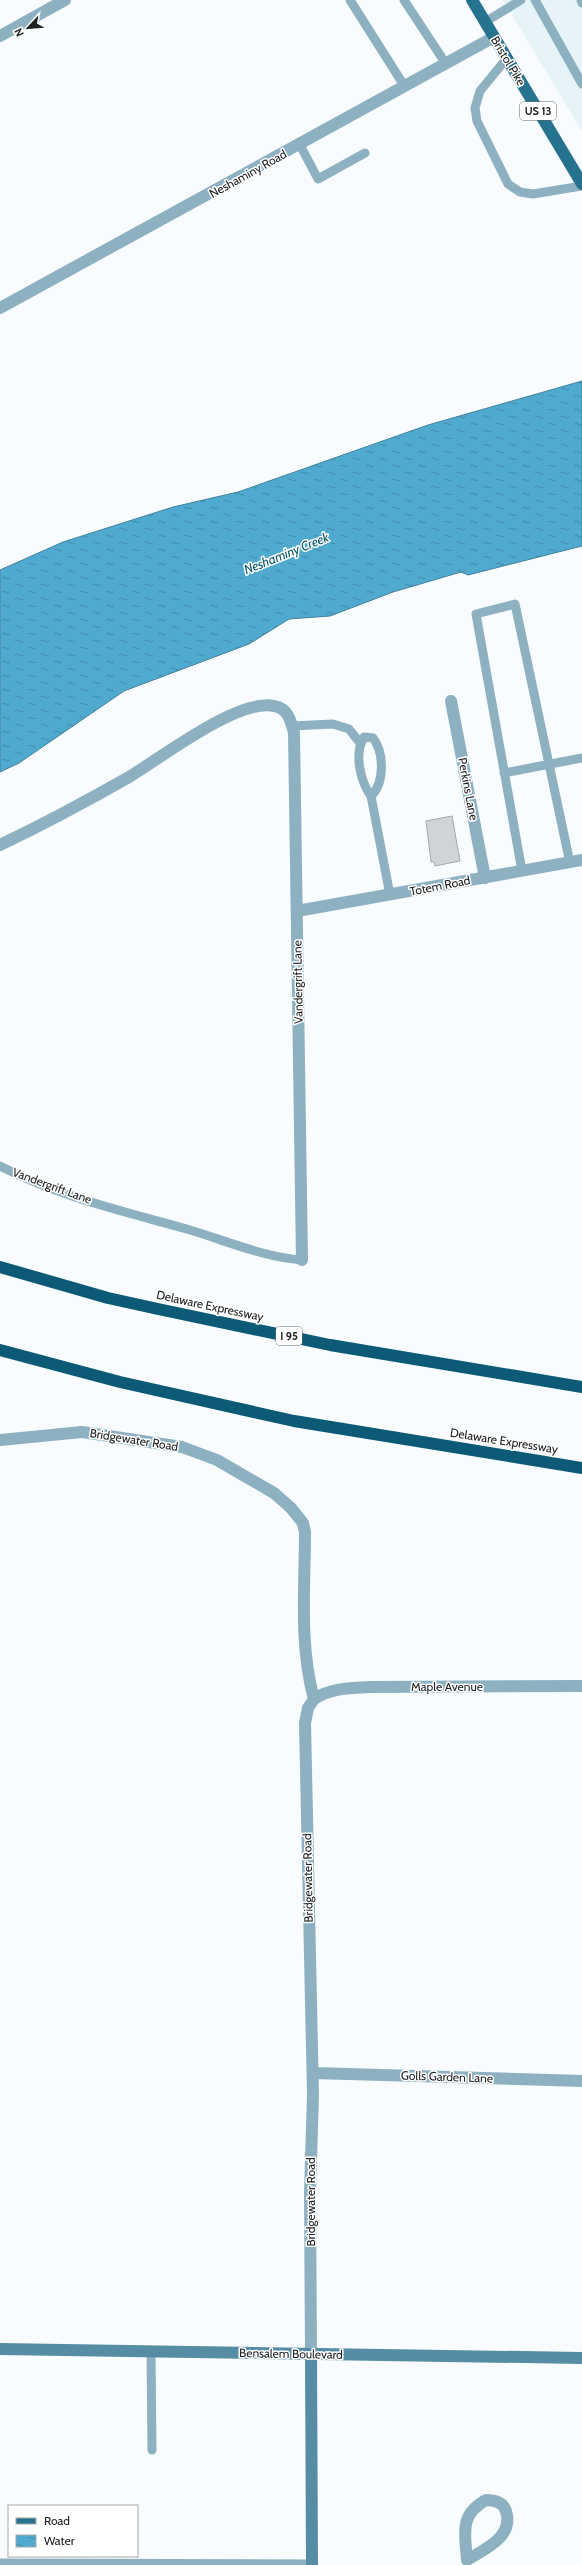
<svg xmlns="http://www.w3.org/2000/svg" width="582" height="2565" font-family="Cabin,sans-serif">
  <defs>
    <pattern id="water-ripples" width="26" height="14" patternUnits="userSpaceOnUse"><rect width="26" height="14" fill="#50aacf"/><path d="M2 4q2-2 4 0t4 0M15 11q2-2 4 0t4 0" fill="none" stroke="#428aa8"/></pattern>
  </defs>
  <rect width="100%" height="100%" fill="#f8fcfe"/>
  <!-- built -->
  <path fill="#e6f3f9" d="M 503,0 L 582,0 L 582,131 Z"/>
  <!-- water -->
  <path fill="url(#water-ripples)" stroke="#42819b" d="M 582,381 L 582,546 L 468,575 L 461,572 L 393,592 L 330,616 L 289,619 L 249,644 L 124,691 L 19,763 L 0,772 L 0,570 L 63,542 L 173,507 L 238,492 L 428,425 Z"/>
  <!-- building -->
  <path fill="#cfd4d6" stroke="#a5a9ab" d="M 452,816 L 460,861 L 435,866 L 434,862 L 431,862 L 426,821 Z"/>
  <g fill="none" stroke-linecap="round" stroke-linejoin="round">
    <!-- lane -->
    <path stroke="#8eb1c2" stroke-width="9" d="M 350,0 L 405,87
      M 404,0 L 446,64
      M 535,0 L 582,84
      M 581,0 L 582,3
      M 485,22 L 521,0
      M 507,58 L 480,91 L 475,108 L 477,121 L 508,184 L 520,192 L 533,194 L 582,186
      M 300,145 L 318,179 L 365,153
      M 292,726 L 333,724 L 349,729 L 360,743
      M 504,773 L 582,758
      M 371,796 C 385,783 384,752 373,738 L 364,737 C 354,753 360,781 371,796 L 390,895
      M 522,871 L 476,614 L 515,604 L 570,863
      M 0,1166 C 59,1197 127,1212 190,1230 C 227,1241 263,1257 302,1260
      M 151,2351 L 152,2450
      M 0,2563 L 312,2564"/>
    <!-- street -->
    <path stroke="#8eb1c2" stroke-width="12" d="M 0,36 L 65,0
      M 0,308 L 494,37
      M 451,701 L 485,878
      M 0,845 C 44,824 87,801 129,777 C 161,758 238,698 274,706 C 288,708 291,721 294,733 L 302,1260
      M 297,911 L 582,860
      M 0,1440 L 82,1432 L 182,1447 L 217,1460 L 274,1493 L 291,1508 L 303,1523 L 305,1532 C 305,1587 299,1645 314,1699 L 308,1708 L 305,1723 L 313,2095 L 310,2192 L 311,2354
      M 314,1699 C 331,1688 351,1688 370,1687 L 582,1686
      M 313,2073 L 582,2081
      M 486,2500 C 494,2500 503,2502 506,2511 C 514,2537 485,2549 467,2560 C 465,2533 459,2515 486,2500 Z"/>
    <!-- secondary -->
    <path stroke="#568da5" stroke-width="12" d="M 0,2349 L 582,2358
      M 311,2354 L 312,2565"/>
    <!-- primary -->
    <path stroke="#267390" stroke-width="12" d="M 472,0 L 582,184"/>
    <!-- highway -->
    <path stroke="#0c5a75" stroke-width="12" d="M 0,1267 L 108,1298 L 158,1309 L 330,1345 L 582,1387
      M 0,1350 L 120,1382 L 294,1421 L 582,1468"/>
  </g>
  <g text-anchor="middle" stroke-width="3" stroke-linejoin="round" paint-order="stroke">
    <!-- shield labels -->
    <g fill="#fff" stroke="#636465" stroke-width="1">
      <rect x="520" y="102" width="36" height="18" rx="3"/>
      <rect x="276" y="1327" width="26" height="18" rx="3"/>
    </g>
    <g font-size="11" font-weight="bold" fill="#202223">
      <text x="538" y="115">US 13</text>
      <text x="289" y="1340">I 95</text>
    </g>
    <!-- street labels -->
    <g font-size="12" fill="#202223" stroke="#fff">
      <text transform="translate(508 61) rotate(59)" y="4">Bristol Pike</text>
      <text transform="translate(248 174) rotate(-29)" y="4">Neshaminy Road</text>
      <text transform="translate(468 789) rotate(79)" y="4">Perkins Lane</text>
      <text transform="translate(440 886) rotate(-11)" y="4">Totem Road</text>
      <text transform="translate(298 982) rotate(-91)" y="4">Vandergrift Lane</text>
      <text transform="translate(52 1186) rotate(20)" y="4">Vandergrift Lane</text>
      <text transform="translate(210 1306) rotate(12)" y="4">Delaware Expressway</text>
      <text transform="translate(134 1440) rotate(9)" y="4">Bridgewater Road</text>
      <text transform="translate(504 1441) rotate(9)" y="4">Delaware Expressway</text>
      <text x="447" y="1691">Maple Avenue</text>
      <text transform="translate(308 1878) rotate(-91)" y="4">Bridgewater Road</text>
      <text transform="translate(447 2077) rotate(2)" y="4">Golls Garden Lane</text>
      <text transform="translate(311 2202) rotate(-90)" y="4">Bridgewater Road</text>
      <text transform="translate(291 2354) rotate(1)" y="4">Bensalem Boulevard</text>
    </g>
    <!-- water labels -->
    <g font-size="13" font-style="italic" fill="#07556e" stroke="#fff">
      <text transform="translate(286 553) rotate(-22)" y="5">Neshaminy Creek</text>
    </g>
  </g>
  <!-- legend -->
  <rect x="8" y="2505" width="130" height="52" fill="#ffffff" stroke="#a6a7a7"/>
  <rect x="16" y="2518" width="20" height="6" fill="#267390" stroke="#a6a7a7"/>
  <text x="44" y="2525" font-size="12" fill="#202223">Road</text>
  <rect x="16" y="2535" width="20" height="12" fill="url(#water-ripples)" stroke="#a6a7a7"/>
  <text x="44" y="2545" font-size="12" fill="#202223">Water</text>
  <!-- north arrow -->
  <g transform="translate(28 28) rotate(244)" stroke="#ffffff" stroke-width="3" paint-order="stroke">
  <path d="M0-3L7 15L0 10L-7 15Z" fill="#202223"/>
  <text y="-6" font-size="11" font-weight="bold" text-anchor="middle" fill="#202223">N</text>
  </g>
</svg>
